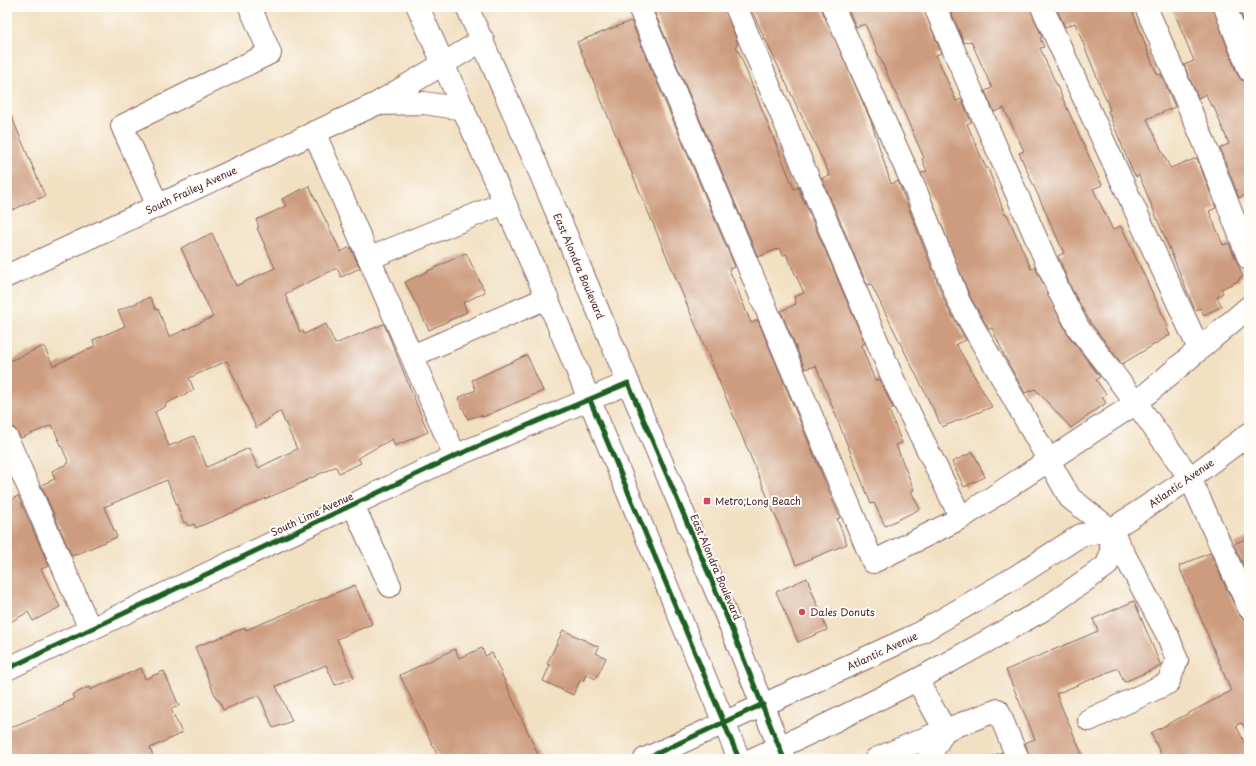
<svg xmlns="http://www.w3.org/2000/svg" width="1256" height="766" font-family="'Playpen Sans',sans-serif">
  <rect width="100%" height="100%" fill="#fdfcf7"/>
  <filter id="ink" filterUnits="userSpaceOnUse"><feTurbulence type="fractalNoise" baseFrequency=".025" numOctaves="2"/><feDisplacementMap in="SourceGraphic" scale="8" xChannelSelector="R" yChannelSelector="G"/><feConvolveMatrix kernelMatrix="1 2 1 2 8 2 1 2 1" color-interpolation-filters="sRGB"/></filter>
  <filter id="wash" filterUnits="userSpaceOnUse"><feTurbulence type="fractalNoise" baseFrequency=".012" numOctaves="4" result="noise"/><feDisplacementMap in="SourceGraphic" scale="16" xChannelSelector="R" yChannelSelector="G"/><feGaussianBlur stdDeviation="0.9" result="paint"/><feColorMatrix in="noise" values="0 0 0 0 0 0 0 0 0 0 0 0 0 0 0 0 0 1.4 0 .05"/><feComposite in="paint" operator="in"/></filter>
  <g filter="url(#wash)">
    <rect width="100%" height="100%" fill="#f2e0c2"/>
    <g id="blocks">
      <!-- building -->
      <path fill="#cd9c7f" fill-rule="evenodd" d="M 664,7 L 724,7 L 738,44 L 736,45 L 794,189 L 798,187 L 865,343 L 861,345 L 875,381 L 880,379 L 893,408 L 889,410 L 902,443 L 896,445 L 914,490 L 911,491 L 920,509 L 885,526 L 874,503 L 871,504 L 816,366 L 805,369 L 781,311 L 796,304 L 794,297 L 804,293 L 786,254 L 783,255 L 780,248 L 758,257 L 654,11 Z
        M 750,7 L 821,7 L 871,121 L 891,184 L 898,181 L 947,307 L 966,340 L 956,344 L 992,407 L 942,427 L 871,284 L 867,285 L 822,178 L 830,176 Z
        M 847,7 L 923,7 L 941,53 L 936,55 L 956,101 L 962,99 L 971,122 L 967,124 L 986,168 L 988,168 L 1005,215 L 1007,214 L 1031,269 L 1035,267 L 1068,335 L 1100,377 L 1096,380 L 1106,394 L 1102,397 L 1106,403 L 1071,428 L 1035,389 L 1025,393 L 1006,359 L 992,328 L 989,329 L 970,297 L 921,173 L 927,171 L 922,159 L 924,158 L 865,24 L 856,27 Z
        M 949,7 L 1030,7 L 1042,37 L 1040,38 L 1044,47 L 1040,48 L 1043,55 L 1102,185 L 1093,189 L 1113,230 L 1120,226 L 1123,230 L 1168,326 L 1166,327 L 1170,335 L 1122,364 L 1090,322 L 1071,288 L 1058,256 L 1064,253 L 1019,153 L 1024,151 L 1004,108 L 994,112 L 985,91 L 992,88 L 971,41 L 964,43 Z
        M 1056,7 L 1131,7 L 1153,65 L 1158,75 L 1161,74 L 1175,107 L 1147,119 L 1170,168 L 1197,158 L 1216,208 L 1209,211 L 1223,245 L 1229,243 L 1243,277 L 1239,278 L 1240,280 L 1221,289 L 1223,293 L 1217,297 L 1222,306 L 1204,315 L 1200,308 L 1195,310 L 1139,175 L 1136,177 L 1132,170 L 1108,111 L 1110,110 L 1107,102 L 1075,23 L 1065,27 Z
        M 1172,7 L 1213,7 L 1237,74 L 1241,80 L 1249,82 L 1249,194 L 1239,198 L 1220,148 L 1229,144 L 1213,105 L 1211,106 L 1206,94 L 1198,98 L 1184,65 L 1194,61 Z
        M 1238,7 L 1249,7 L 1249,35 Z
        M 631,21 L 735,267 L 729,269 L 751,323 L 758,320 L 840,518 L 837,519 L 847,544 L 796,565 L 577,42 Z
        M 7,106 L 45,196 L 7,212 Z
        M 309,186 L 341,252 L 350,247 L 360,268 L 341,277 L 337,268 L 285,294 L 300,332 L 302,330 L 304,334 L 326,324 L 335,344 L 384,324 L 428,432 L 395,446 L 392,439 L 358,458 L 361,463 L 339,473 L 336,467 L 334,467 L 293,487 L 196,528 L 194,524 L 188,526 L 186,522 L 184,523 L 167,480 L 104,507 L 117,537 L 72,556 L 41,485 L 55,479 L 52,471 L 69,463 L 52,425 L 21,438 L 13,427 L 7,414 L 7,362 L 44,346 L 53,366 L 95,346 L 93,340 L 125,326 L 118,311 L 150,297 L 156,310 L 158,309 L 169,337 L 213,317 L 181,248 L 212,233 L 236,286 L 275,268 L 257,228 L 259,227 L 256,220 L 286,206 L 282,199 ZM 227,361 L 256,428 L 280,411 L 297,449 L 258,468 L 249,448 L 207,467 L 194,436 L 169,446 L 155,412 L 166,406 L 165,404 L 194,390 L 189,378 Z
        M 466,253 L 485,292 L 463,303 L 467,312 L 429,330 L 405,282 Z
        M 527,355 L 543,391 L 483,417 L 481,415 L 468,419 L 458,398 L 476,390 L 472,380 Z
        M 973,452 L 985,477 L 964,487 L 952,462 Z
        M 18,496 L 49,566 L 41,569 L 60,607 L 33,621 L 28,612 L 7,624 L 7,501 Z
        M 1249,537 L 1249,578 L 1234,544 Z
        M 1210,553 L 1238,613 L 1242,618 L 1249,620 L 1249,737 L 1242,723 L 1236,725 L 1249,752 L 1249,759 L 1163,759 L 1151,733 L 1231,691 L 1179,566 Z
        M 807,578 L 827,630 L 798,642 L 776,592 Z
        M 355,585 L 372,624 L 337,639 L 354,678 L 335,685 L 326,665 L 276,686 L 292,721 L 273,728 L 259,695 L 223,710 L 219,700 L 217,700 L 195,647 L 245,628 L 246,630 Z
        M 1134,601 L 1161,666 L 1124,682 L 1118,668 L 1056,694 L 1082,754 L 1071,759 L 1030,759 L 1025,743 L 1035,739 L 1006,670 L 1098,631 L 1093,619 Z
        M 563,630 L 599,647 L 596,653 L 606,658 L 596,679 L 586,674 L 583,681 L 580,680 L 573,695 L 543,681 L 550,665 L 547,664 Z
        M 482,648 L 485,656 L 492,653 L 540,759 L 439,759 L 400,675 L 455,649 L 459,658 Z
        M 141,668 L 145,679 L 164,671 L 179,706 L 171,709 L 182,733 L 150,748 L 154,759 L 7,759 L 7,729 L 64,705 L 63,704 L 74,699 L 72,695 L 89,687 L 90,690 Z
        M 1002,752 L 1004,759 L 987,759 L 987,758 Z"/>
    </g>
  </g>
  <g filter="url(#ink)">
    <use href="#blocks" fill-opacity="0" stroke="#856360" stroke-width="1"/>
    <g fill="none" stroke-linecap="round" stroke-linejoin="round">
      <defs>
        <path id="minor" d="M 639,7 L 873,562 L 961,518 L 1136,403 L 1249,307
          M 736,7 L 894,381 L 961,518
          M 833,7 L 916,191 L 959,302 L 1070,498 L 1111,530 L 1168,636 L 1177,660 L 1168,683 L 1089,720
          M 935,7 L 1060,293 L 1079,329 L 1136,403 L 1190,478 L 1249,608
          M 1042,7 L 1199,349
          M 1146,7 L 1204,142 L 1249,259
          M 1225,7 L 1249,70
          M 377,104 L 424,103 L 464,109
          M 314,132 L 455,456
          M 158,206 L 122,126 L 270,53 L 250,7
          M 370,258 L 504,203
          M 7,276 L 376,104 L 483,40
          M 412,356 L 547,298
          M 7,438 L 90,629
          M 353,505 L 390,586
          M 7,669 L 455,456 L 628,383
          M 876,759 L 945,730 L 917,680
          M 928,759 L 945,730 L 998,710 L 1018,759"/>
        <path id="major" d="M 418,7 L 547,298 L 739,759
          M 467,7 L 541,175 L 724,610 L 784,759
          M 645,759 L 916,635 L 1017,576 L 1081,535 L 1111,530 L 1190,478 L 1249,434
          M 753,759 L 812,732 L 917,680 L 1043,610 L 1106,566 C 1113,555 1111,543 1111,530"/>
      </defs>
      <!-- minor casing -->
      <use href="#minor" stroke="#856360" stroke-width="24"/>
      <!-- major casing -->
      <use href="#major" stroke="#856360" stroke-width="24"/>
      <!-- minor -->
      <use href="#minor" stroke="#fff" stroke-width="22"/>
      <!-- major -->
      <use href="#major" stroke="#fff" stroke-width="22"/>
      <defs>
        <path id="cycleway" d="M 590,400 L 739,759
          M 7,669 L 455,456 L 628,383 L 724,610 L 784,759
          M 645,759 L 763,704"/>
      </defs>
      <!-- cycleway casing -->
      <use href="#cycleway" stroke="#fdfcf7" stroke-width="8"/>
      <!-- cycleway -->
      <use href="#cycleway" stroke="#1b5e20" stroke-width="5"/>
    </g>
  </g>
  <!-- markers -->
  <g fill="#d1495b" stroke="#fdfcf7" stroke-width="1.5">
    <rect x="703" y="497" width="8" height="8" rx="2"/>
    <circle cx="802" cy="612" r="4"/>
  </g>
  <g text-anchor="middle" stroke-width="4" stroke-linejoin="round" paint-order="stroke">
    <!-- street labels -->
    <g font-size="10" fill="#4a1f2b" stroke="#fdfcf7">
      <text transform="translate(191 190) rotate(-25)" y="4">South Frailey Avenue</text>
      <text transform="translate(579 266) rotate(67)" y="4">East Alondra Boulevard</text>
      <text transform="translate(1181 483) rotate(-35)" y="4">Atlantic Avenue</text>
      <text transform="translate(312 514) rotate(-25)" y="4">South Lime Avenue</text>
      <text transform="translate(716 567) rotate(67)" y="4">East Alondra Boulevard</text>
      <text transform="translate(882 651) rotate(-25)" y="4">Atlantic Avenue</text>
    </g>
    <!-- poi labels -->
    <g font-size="10" fill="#4a1f2b" stroke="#fdfcf7" text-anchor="start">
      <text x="715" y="505">Metro;Long Beach</text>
      <text x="810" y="616">Dales Donuts</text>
    </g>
  </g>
  <!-- margin -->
  <rect width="1256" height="766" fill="none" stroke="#fdfcf7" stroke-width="24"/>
</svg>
